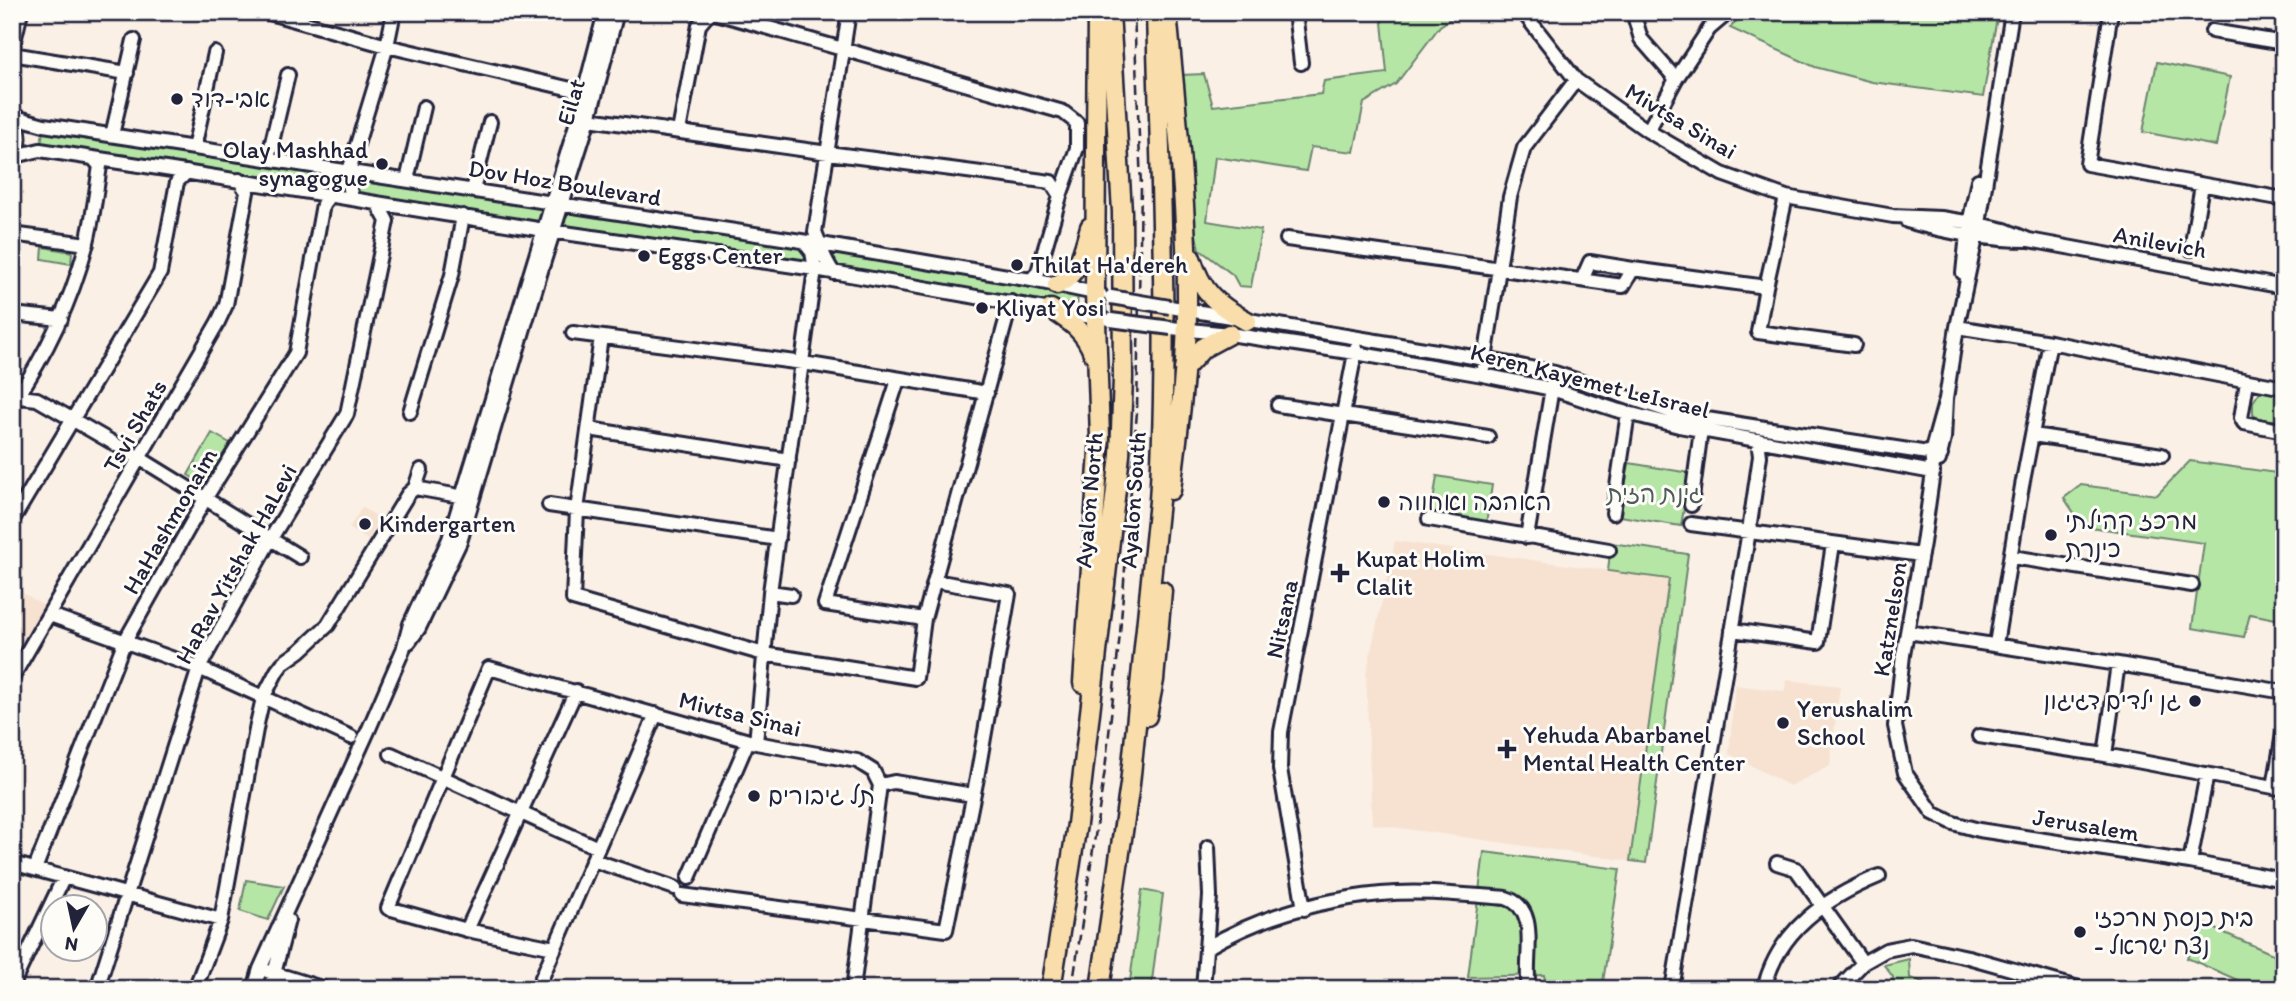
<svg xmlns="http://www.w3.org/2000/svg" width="2296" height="1001" font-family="Itim,'Playpen Sans Hebrew',sans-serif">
  <rect width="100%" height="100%" fill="#faf0e6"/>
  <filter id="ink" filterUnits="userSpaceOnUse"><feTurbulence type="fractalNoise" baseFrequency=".0143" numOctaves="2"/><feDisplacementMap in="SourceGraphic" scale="14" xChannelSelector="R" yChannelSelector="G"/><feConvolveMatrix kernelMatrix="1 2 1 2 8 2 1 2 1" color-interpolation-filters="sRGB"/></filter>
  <g filter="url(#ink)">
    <!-- built -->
    <path fill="#f7e2d1" d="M 362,507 L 381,519 L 368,540 L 349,528 Z
      M 1395,541 L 1669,579 L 1630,861 L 1372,824 L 1366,674 Z
      M 12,586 L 49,609 L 12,669 Z
      M 1787,680 L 1840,686 L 1830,766 L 1790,786 L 1729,754 L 1735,685 L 1784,691 Z"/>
    <!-- green -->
    <path fill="#b6e6a5" stroke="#6c8470" stroke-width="2" d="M 1381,12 L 1461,12 L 1440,26 L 1396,84 L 1364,103 L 1354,152 L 1311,147 L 1306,171 L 1215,157 L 1207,221 L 1261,230 L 1251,287 L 1239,286 L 1233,275 L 1199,249 L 1193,222 L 1181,75 L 1204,74 L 1213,106 L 1321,94 L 1324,81 L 1387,73 Z
      M 1744,12 L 1998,12 L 1983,97 L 1872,82 L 1815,67 L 1730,28 Z
      M 2157,62 L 2230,77 L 2216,146 L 2143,132 Z
      M 44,125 L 553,202 L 544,230 L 40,150 Z
      M 563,203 L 804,242 L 815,269 L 554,232 Z
      M 831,246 L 1078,289 L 1077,313 L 834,273 L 825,262 Z
      M 43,247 L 72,252 L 71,264 L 42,259 Z
      M 2261,390 L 2284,394 L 2284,421 L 2263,419 L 2253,415 L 2253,402 Z
      M 212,433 L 230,443 L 205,485 L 188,475 Z
      M 2190,461 L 2284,474 L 2284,604 L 2281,620 L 2250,614 L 2244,637 L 2192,628 L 2204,543 L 2083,526 L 2064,498 L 2081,485 L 2157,495 Z
      M 1629,463 L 1690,473 L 1681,526 L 1620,516 Z
      M 1437,476 L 1492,485 L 1486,524 L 1431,515 Z
      M 1611,543 L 1688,554 L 1646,863 L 1630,861 L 1669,579 L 1608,571 Z
      M 1484,852 L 1620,869 L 1602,989 L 1547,989 L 1544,975 L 1468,977 Z
      M 246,880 L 284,886 L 268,920 L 240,911 Z
      M 1142,890 L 1163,894 L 1151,989 L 1129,989 Z
      M 2202,923 L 2284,959 L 2284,974 L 2277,989 L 2258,989 L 2187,958 Z
      M 1909,959 L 1910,978 L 1943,989 L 1891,989 L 1893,977 L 1884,965 Z"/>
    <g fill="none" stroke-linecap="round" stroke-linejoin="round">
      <defs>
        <path id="minor" d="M 266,12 L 387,46 L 584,92 L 591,88
          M 713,12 L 1063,112 L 1077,123 L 1077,148 L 1060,196 L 1038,272 L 1031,280
          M 1295,12 L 1301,63
          M 1523,12 L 1576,80 L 1648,131 L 1722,174 L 1786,197 L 1893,216 L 1941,218 L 1979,224 L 2005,230 L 2029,240
          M 1633,12 L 1641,39 L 1676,79
          M 2111,12 L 2087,164 L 2284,199
          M 2212,31 L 2284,43
          M 12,50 L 21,12
          M 12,54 L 127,73
          M 12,116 L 44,125 L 821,244 L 1037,281 L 1100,294
          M 12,117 C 22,131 22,145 12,158
          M 583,122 L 589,119 L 617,123 L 828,153 L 1051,182 L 1060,196
          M 679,131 L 699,25 L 710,12
          M 1648,131 L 1676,79 L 1709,29 L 1729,12
          M 112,135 L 134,40
          M 194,148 L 215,53
          M 15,156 L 40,150 L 172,170 L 544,230 L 815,269 L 1103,319
          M 268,159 L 288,75
          M 407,180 L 424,107
          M 473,190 L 490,122
          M 1786,197 L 1766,287 L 1758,332 L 1854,345
          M 352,198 L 348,180 L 349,171 L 387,46 L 394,12
          M 1907,221 C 1945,232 1989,240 2029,240 L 2284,287
          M 12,234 L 87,244
          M 1287,239 L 1623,286 L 1633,269 L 1766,287
          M 2191,249 L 2202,185
          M 834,273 C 823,259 822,248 815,232 L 849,12
          M 1963,273 L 1967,234 L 1978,180
          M 1582,280 L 1590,262 L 1633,269
          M 1170,307 L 1485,359 L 1555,373 L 1681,415 L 1941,455
          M 12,314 L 61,319
          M 1957,327 L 2050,342 L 2284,388
          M 1171,328 L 1229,334 L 1355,353 L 1483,375 L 1552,389 L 1616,410 L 1679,426 L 1933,472
          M 573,333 L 803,363 L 987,393
          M 601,337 L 577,510 L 573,599 L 764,654 L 916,678 L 924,619 L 1011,302
          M 1484,366 L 1510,197 L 1524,148 L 1576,80
          M 898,380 L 825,604 L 924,619
          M 2247,382 L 2241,418 L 2244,423 L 2284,431
          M 12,396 L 37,399 L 141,459 L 300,557
          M 1946,399 L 1931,453 L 1933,472 L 1923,543 L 1903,655 L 1895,726 L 1905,773 L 1933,813 L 1953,823 L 1979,830 L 2190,862 L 2284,880
          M 13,403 C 46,355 71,302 86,246 C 93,220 96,192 100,166 L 93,158
          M 1278,405 L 1488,437
          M 410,412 L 452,275 L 463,216
          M 589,429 L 789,460
          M 2033,435 L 2162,455
          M 1939,460 L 1944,439 L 1946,399 L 1957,327 L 1979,224 L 2012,12
          M 415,488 L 470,498
          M 549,505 L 778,539
          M 1691,505 L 1701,430
          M 1613,513 L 1628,413
          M 1429,519 L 1609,550
          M 12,521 L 160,273 L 177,182 L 187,172
          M 1691,524 L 1921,555
          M 1527,537 L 1553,382
          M 2012,557 L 2192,585
          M 770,592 L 791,595
          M 50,615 L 199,668 L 351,737
          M 1732,630 L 1818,642 L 1833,544
          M 1908,632 L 2118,664 L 2284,692
          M 409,642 L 419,628 L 460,542 L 544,261 L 589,119 L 617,12
          M 1996,644 L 2022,486 L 2050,342
          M 12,678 L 218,322 L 226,305 L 247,192 L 239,180
          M 1979,736 L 2105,755 L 2284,789
          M 756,743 L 770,592 L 815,269 L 812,252 L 804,242
          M 391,754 L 598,848
          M 2105,755 L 2118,664
          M 880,785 L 894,782 L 973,795
          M 2274,787 L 2284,728
          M 593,860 L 675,888
          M 2190,862 L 2207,774
          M 12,863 L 221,920
          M 1777,863 L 1796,869 L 1863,963
          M 35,869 L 124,643 L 205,499 L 296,353 L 323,204 L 330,195
          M 689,878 L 748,741
          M 682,895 L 946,930 L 977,778 L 1009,594 L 935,581
          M 1304,909 L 1280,769 L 1281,732 L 1356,348
          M 467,930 L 576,691
          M 554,948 L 467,930 L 388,908 L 489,668 L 756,743 L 857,761 L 873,771 L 880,785
          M 1206,948 C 1259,917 1320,900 1381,894 C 1422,890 1465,895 1506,898 C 1542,909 1523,960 1529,989
          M 267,971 L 325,989
          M 12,986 L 64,877
          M 97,989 L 199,668 L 270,540 L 347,414 L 387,221 L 377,203
          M 195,989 L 221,920 L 257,724 L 263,698 L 277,671 L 283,663 L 300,651 L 328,625 L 408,494 L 415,488 L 421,470
          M 254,989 L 260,969 L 368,731 L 403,650 L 410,624 L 449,539 L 575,128 L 605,12
          M 270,989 L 288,920
          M 537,989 L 656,714
          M 853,989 L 880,785
          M 1203,989 L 1210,896 L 1208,847
          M 1672,989 L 1749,531 L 1760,456 L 1758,440
          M 1764,989 C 1778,930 1826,898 1879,876
          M 1838,989 L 1863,963 L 1886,950 L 1911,945 L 1968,957 L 2082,989"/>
        <path id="highway" d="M 1167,12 C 1176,111 1188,210 1187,309 C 1187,370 1178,430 1171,490
          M 1191,258 C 1202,292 1215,304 1247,321
          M 1057,285 C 1080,273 1083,251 1090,227
          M 1051,309 C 1070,321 1085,331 1093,353
          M 1184,369 L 1203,348 L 1229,334
          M 1083,683 L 1100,437 L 1095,293 L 1097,12
          M 1147,716 L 1154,680 L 1162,591
          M 1051,989 L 1077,824 L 1120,455 L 1123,378 L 1122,212 L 1110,12
          M 1100,989 L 1130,784 L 1159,501 C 1169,339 1160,175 1156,12"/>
      </defs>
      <!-- minor casing -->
      <use href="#minor" stroke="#22223b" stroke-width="18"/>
      <!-- highway casing -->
      <use href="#highway" stroke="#22223b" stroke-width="23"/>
      <!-- minor -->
      <use href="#minor" stroke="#fdfcf7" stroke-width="12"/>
      <!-- highway -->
      <use href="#highway" stroke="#f9deab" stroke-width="18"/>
      <!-- rail -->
      <path stroke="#22223b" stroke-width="2.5" stroke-dasharray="10 5" stroke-linecap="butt" d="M 1072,989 L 1105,770 L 1120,634 L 1137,411 L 1141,186 L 1134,12"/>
      <defs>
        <path id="minor-bridge" d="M 1111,297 L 1170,307
          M 1111,320 L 1171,328"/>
      </defs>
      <!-- minor-bridge casing -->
      <use href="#minor-bridge" stroke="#22223b" stroke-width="18" stroke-linecap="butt"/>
      <!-- minor-bridge -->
      <use href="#minor-bridge" stroke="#fdfcf7" stroke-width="12"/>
    </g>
  </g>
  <!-- markers -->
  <g fill="#22223b" stroke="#fdfcf7" stroke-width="2.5">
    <circle cx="177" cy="99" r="7"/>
    <circle cx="382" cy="164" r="7"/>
    <circle cx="644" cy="256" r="7"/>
    <circle cx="1017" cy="265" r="7"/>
    <circle cx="982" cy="308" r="7"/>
    <circle cx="1384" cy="502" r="7"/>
    <circle cx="365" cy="524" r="7"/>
    <circle cx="2051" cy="535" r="7"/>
    <path d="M1336.5 562.5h7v7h7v7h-7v7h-7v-7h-7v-7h7z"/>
    <circle cx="2195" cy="701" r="7"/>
    <circle cx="1783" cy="723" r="7"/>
    <path d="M1503.5 738.5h7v7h7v7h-7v7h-7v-7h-7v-7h7z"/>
    <circle cx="754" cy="796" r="7"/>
    <circle cx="2080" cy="932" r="7"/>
  </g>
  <g text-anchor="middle" stroke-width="6" stroke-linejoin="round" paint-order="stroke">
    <!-- poi labels -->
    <g font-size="24" fill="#22223b" stroke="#fdfcf7" text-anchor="start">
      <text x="191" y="107">אבי-דוד</text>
      <text x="368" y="158" text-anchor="end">Olay Mashhad<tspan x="368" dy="28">synagogue</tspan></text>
      <text x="658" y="264">Eggs Center</text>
      <text x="1031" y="273">Thilat Ha'dereh</text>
      <text x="996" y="316">Kliyat Yosi</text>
      <text x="1398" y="510">האהבה ואחווה</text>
      <text x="2065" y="529">מרכז קהילתי<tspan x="2065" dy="28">כינרת</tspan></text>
      <text x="379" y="532">Kindergarten</text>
      <text x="1356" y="567">Kupat Holim<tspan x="1356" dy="28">Clalit</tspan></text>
      <text x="2181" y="709" text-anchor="end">גן ילדים דגיגון</text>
      <text x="1797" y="717">Yerushalim<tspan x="1797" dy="28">School</tspan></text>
      <text x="1523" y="743">Yehuda Abarbanel<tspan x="1523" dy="28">Mental Health Center</tspan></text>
      <text x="768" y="804">תל גיבורים</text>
      <text x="2094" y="926">בית כנסת מרכזי<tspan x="2094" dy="28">- נצח ישראל</tspan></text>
    </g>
    <!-- street labels -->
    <g font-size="24" fill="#22223b" stroke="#fdfcf7">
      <text transform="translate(571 102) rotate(-74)" y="8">Eilat</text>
      <text transform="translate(1681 121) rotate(31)" y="8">Mivtsa Sinai</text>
      <text transform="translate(565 183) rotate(9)" y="8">Dov Hoz Boulevard</text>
      <text transform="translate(2160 242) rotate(10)" y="8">Anilevich</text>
      <text transform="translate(1590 381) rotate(14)" y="8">Keren Kayemet LeIsrael</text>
      <text transform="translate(135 426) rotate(-60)" y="8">Tsvi Shats</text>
      <text transform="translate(1089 500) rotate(-85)" y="8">Ayalon North</text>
      <text transform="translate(1133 500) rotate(-86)" y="8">Ayalon South</text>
      <text transform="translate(170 521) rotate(-60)" y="8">HaHashmonaim</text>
      <text transform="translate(236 564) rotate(-61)" y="8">HaRav Yitshak HaLevi</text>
      <text transform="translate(1282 619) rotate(-78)" y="8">Nitsana</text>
      <text transform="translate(1890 619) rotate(-81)" y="8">Katznelson</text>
      <text transform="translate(740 714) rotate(14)" y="8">Mivtsa Sinai</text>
      <text transform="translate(2086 825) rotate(9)" y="8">Jerusalem</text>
    </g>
    <!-- park labels -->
    <g font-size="24" fill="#4e5d5b" stroke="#fdfcf7">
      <text x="1655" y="502">גינת הזית</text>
    </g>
  </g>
  <!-- margin -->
  <rect width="2296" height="1001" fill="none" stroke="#fdfcf7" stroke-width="42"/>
  <rect x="21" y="21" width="2254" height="959" fill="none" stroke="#22223b" stroke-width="2.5" filter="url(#ink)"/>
  <!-- north arrow -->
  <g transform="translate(74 928) rotate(189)"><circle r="33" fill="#fdfcf7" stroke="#a5a5ac" stroke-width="2"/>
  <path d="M0-5L12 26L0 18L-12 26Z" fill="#22223b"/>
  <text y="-10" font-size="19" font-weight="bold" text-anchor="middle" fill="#22223b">N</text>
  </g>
</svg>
